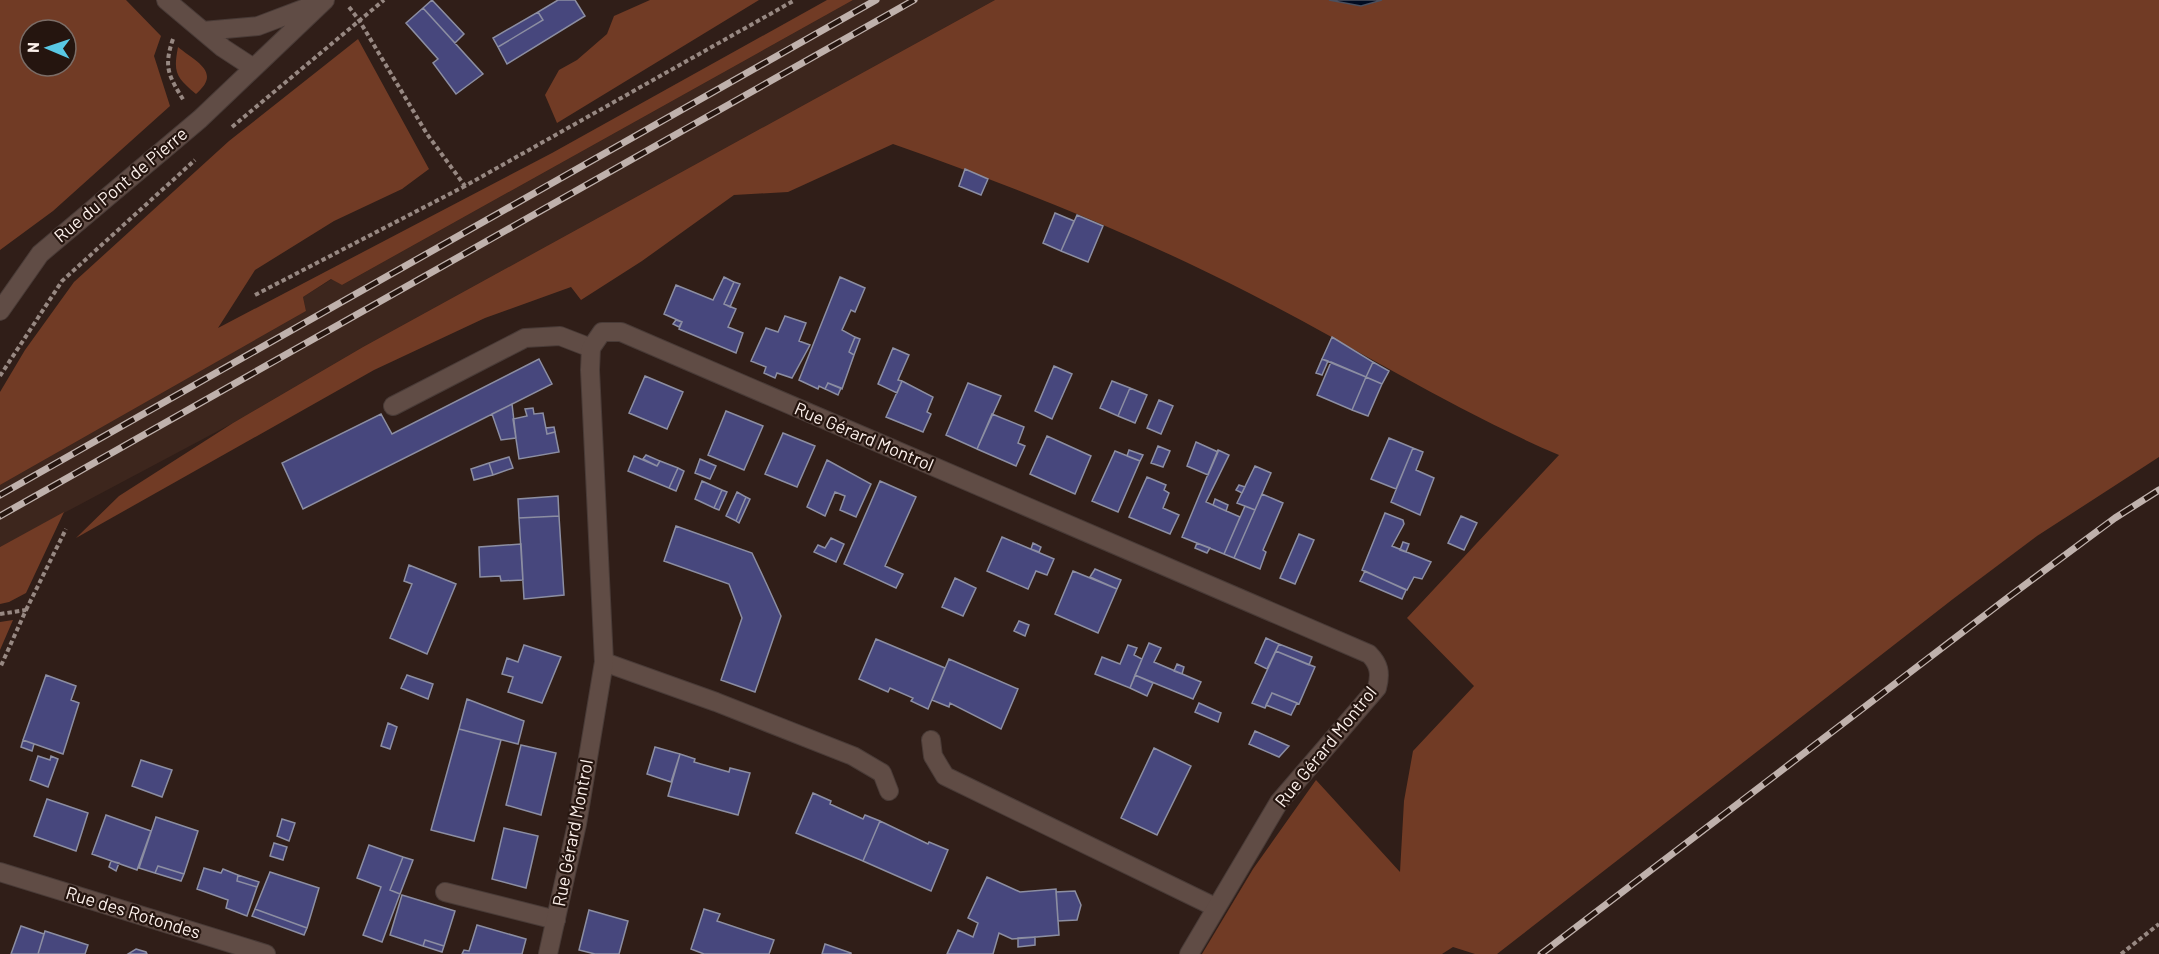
<svg xmlns="http://www.w3.org/2000/svg" width="2159" height="954" font-family="Barlow,sans-serif">
  <rect width="100%" height="100%" fill="#301e18"/>
  <!-- built -->
  <path fill="#3d261d" d="M 853,0 L 995,0 L 363,347 L 233,423 L 0,547 L 0,485 L 306,311 L 303,297 L 332,279 L 342,285 Z"/>
  <!-- green -->
  <path fill="#713b25" fill-rule="evenodd" d="M 0,0 L 126,0 L 161,36 L 154,56 L 170,106 L 53,211 L 0,250 ZM 30,30 L 66,30 L 66,66 L 30,66 Z
    M 650,0 L 759,0 L 557,123 L 545,95 L 559,70 L 577,60 L 607,34 L 614,16 Z
    M 827,0 L 853,0 L 342,285 L 331,279 L 303,297 L 306,311 L 0,485 L 0,392 L 25,350 L 74,282 L 229,141 L 358,39 L 429,169 L 402,189 L 334,221 L 255,270 L 218,328 L 552,153 Z
    M 995,0 L 1329,0 L 1361,6 L 1382,0 L 2159,0 L 2159,457 L 2037,536 L 1953,599 L 1497,954 L 1475,954 L 1453,947 L 1442,954 L 1202,954 L 1253,869 L 1316,780 L 1400,872 L 1404,801 L 1413,751 L 1474,686 L 1407,618 L 1559,455 C 1451,409 1353,346 1249,293 C 1136,235 1012,186 893,144 L 788,192 L 734,195 L 642,261 L 581,300 L 571,287 L 485,318 L 374,370 L 76,538 L 119,496 L 233,423 L 363,347 Z
    M 178,47 C 196,62 222,72 196,94 C 176,77 173,73 178,47 Z
    M 64,512 L 26,593 L 9,602 L 0,604 L 0,547 Z
    M 13,620 L 0,650 L 0,622 Z"/>
  <!-- water -->
  <path fill="#000c22" stroke="#4c505e" stroke-width="1.5" d="M 1329,0 L 1382,0 L 1361,6 Z"/>
  <!-- building -->
  <path fill="#47477d" stroke="#8c8ea2" stroke-width="1.5" d="M 432,0 L 464,34 L 455,43 L 423,8 Z
    M 558,0 L 575,0 L 585,16 L 507,64 L 498,47 L 543,20 L 538,12 Z
    M 423,8 L 483,74 L 456,94 L 433,63 L 438,59 L 406,23 Z
    M 538,12 L 543,20 L 498,47 L 493,38 Z
    M 965,169 L 988,179 L 981,195 L 959,186 Z
    M 1055,213 L 1074,221 L 1061,251 L 1043,243 Z
    M 1077,215 L 1103,226 L 1088,262 L 1061,251 Z
    M 724,277 L 734,282 L 724,304 L 736,309 L 728,327 L 743,333 L 736,353 L 679,329 L 682,322 L 664,314 L 676,285 L 713,300 Z
    M 840,277 L 865,288 L 855,312 L 851,310 L 842,330 L 855,337 L 849,352 L 854,355 L 842,389 L 828,383 L 825,389 L 819,386 L 818,389 L 799,380 Z
    M 734,282 L 740,284 L 730,307 L 724,304 Z
    M 785,316 L 806,323 L 799,341 L 810,345 L 792,378 L 777,373 L 775,378 L 764,373 L 766,367 L 751,361 L 766,328 L 778,332 Z
    M 676,320 L 682,322 L 679,327 L 673,324 Z
    M 855,337 L 860,339 L 854,355 L 849,352 Z
    M 1332,337 L 1373,362 L 1366,377 L 1322,359 Z
    M 893,348 L 909,355 L 898,380 L 902,381 L 897,393 L 878,384 Z
    M 539,359 L 552,384 L 303,509 L 282,463 L 381,414 L 392,434 Z
    M 1322,359 L 1328,361 L 1322,375 L 1316,373 Z
    M 1331,362 L 1366,377 L 1352,410 L 1317,395 Z
    M 1373,362 L 1389,371 L 1382,384 L 1366,377 Z
    M 1054,366 L 1072,374 L 1052,419 L 1035,411 Z
    M 645,376 L 683,392 L 667,429 L 629,413 Z
    M 1366,377 L 1382,384 L 1368,416 L 1352,410 Z
    M 902,381 L 933,397 L 927,412 L 931,414 L 923,432 L 886,417 Z
    M 1112,381 L 1130,388 L 1118,416 L 1100,408 Z
    M 828,383 L 841,388 L 838,395 L 825,389 Z
    M 968,383 L 1001,396 L 977,449 L 946,435 Z
    M 1130,388 L 1147,395 L 1135,423 L 1118,416 Z
    M 1159,400 L 1173,406 L 1161,434 L 1147,428 Z
    M 512,404 L 516,438 L 501,440 L 492,414 Z
    M 533,408 L 534,414 L 543,413 L 547,434 L 555,432 L 559,452 L 519,459 L 513,419 L 527,416 L 525,409 Z
    M 726,411 L 763,426 L 744,470 L 708,455 Z
    M 992,414 L 1024,427 L 1018,443 L 1025,446 L 1016,466 L 977,449 Z
    M 554,427 L 555,432 L 547,434 L 546,428 Z
    M 783,433 L 815,446 L 797,487 L 765,474 Z
    M 1047,436 L 1091,456 L 1075,494 L 1030,474 Z
    M 1389,438 L 1413,448 L 1396,489 L 1371,479 Z
    M 1196,442 L 1218,452 L 1208,475 L 1187,466 Z
    M 1158,446 L 1170,451 L 1163,467 L 1151,463 Z
    M 1413,448 L 1423,452 L 1416,470 L 1434,478 L 1420,515 L 1391,502 Z
    M 1129,450 L 1143,455 L 1140,461 L 1127,456 Z
    M 1218,450 L 1229,455 L 1206,502 L 1240,517 L 1224,554 L 1182,537 Z
    M 1115,451 L 1140,461 L 1118,512 L 1092,501 Z
    M 646,455 L 660,461 L 657,466 L 643,459 Z
    M 634,456 L 657,466 L 660,461 L 678,468 L 669,488 L 628,471 Z
    M 509,457 L 513,468 L 493,475 L 489,463 Z
    M 700,459 L 716,466 L 710,479 L 695,473 Z
    M 827,460 L 871,484 L 856,517 L 840,510 L 845,496 L 835,492 L 825,516 L 807,507 Z
    M 489,463 L 493,475 L 474,480 L 471,469 Z
    M 1255,466 L 1271,473 L 1255,510 L 1237,503 Z
    M 678,468 L 684,471 L 676,491 L 669,488 Z
    M 1147,477 L 1166,485 L 1164,490 L 1169,493 L 1163,508 L 1179,515 L 1170,534 L 1129,517 Z
    M 702,481 L 722,490 L 714,508 L 695,499 Z
    M 880,481 L 916,497 L 885,566 L 903,574 L 896,588 L 844,564 Z
    M 1239,485 L 1245,487 L 1242,493 L 1236,490 Z
    M 722,490 L 727,492 L 719,510 L 714,508 Z
    M 737,492 L 746,497 L 736,521 L 726,516 Z
    M 1262,494 L 1283,503 L 1263,550 L 1266,552 L 1260,569 L 1234,558 Z
    M 558,496 L 559,516 L 519,518 L 518,499 Z
    M 746,497 L 750,499 L 739,523 L 736,521 Z
    M 1215,499 L 1228,505 L 1226,511 L 1213,505 Z
    M 1245,506 L 1255,510 L 1234,558 L 1224,554 Z
    M 1385,513 L 1403,520 L 1404,524 L 1392,546 L 1431,562 L 1422,579 L 1414,577 L 1407,590 L 1362,570 Z
    M 559,516 L 564,595 L 524,599 L 519,518 Z
    M 1461,516 L 1477,523 L 1464,550 L 1448,543 Z
    M 676,526 L 752,553 L 767,585 L 781,616 L 755,692 L 721,680 L 742,618 L 729,584 L 664,561 Z
    M 1299,534 L 1314,540 L 1295,584 L 1280,578 Z
    M 1002,537 L 1054,559 L 1047,575 L 1036,571 L 1028,589 L 987,571 Z
    M 831,538 L 844,544 L 836,562 L 814,552 L 818,545 L 825,548 Z
    M 1403,542 L 1409,544 L 1406,552 L 1400,550 Z
    M 1033,543 L 1041,547 L 1039,552 L 1031,549 Z
    M 1197,543 L 1210,548 L 1207,553 L 1195,548 Z
    M 521,544 L 523,580 L 501,581 L 500,576 L 480,577 L 479,547 Z
    M 409,565 L 456,584 L 427,654 L 390,638 L 412,584 L 404,581 Z
    M 1095,569 L 1121,580 L 1117,589 L 1090,577 Z
    M 1073,571 L 1117,589 L 1098,633 L 1055,614 Z
    M 1365,571 L 1406,590 L 1402,599 L 1360,581 Z
    M 955,578 L 976,588 L 963,616 L 942,607 Z
    M 1019,621 L 1029,625 L 1025,636 L 1014,631 Z
    M 1266,638 L 1279,644 L 1267,669 L 1255,663 Z
    M 876,639 L 945,668 L 928,709 L 911,701 L 913,698 L 890,688 L 888,692 L 859,679 Z
    M 1149,643 L 1161,648 L 1154,662 L 1201,682 L 1193,699 L 1135,675 Z
    M 1279,644 L 1312,657 L 1309,665 L 1276,651 Z
    M 524,645 L 561,657 L 542,703 L 508,692 L 513,677 L 502,674 L 507,658 L 518,662 Z
    M 1128,645 L 1137,648 L 1134,655 L 1142,659 L 1130,688 L 1095,674 L 1102,657 L 1120,664 Z
    M 1276,651 L 1315,667 L 1299,704 L 1272,693 L 1265,708 L 1252,703 Z
    M 949,659 L 1018,689 L 1001,729 L 950,703 L 949,707 L 932,700 Z
    M 1177,664 L 1184,667 L 1182,674 L 1174,671 Z
    M 46,675 L 76,686 L 71,700 L 79,703 L 63,754 L 23,740 Z
    M 407,675 L 433,684 L 428,699 L 401,688 Z
    M 1135,675 L 1153,683 L 1147,696 L 1130,688 Z
    M 1272,693 L 1297,703 L 1291,715 L 1266,705 Z
    M 467,699 L 524,721 L 518,744 L 459,729 Z
    M 1199,703 L 1221,713 L 1218,722 L 1195,712 Z
    M 388,723 L 397,727 L 390,749 L 381,746 Z
    M 459,729 L 501,740 L 474,841 L 431,830 Z
    M 1255,731 L 1289,746 L 1279,757 L 1249,744 Z
    M 23,740 L 34,744 L 32,751 L 21,747 Z
    M 521,745 L 556,753 L 541,815 L 506,805 Z
    M 655,747 L 680,754 L 671,782 L 647,774 Z
    M 1154,748 L 1191,766 L 1157,835 L 1121,818 Z
    M 680,754 L 695,759 L 694,762 L 729,772 L 730,768 L 750,773 L 738,815 L 668,796 Z
    M 38,756 L 50,760 L 51,756 L 58,759 L 48,787 L 30,780 Z
    M 141,760 L 172,770 L 162,797 L 132,786 Z
    M 813,793 L 831,801 L 830,804 L 863,819 L 865,815 L 880,821 L 863,861 L 796,833 Z
    M 47,799 L 88,813 L 76,851 L 34,836 Z
    M 106,815 L 151,831 L 137,870 L 92,854 Z
    M 156,817 L 198,831 L 184,874 L 158,866 L 155,873 L 139,868 Z
    M 282,819 L 295,823 L 289,841 L 277,836 Z
    M 880,821 L 928,844 L 929,842 L 948,850 L 931,891 L 863,861 Z
    M 504,828 L 538,836 L 526,888 L 492,879 Z
    M 274,843 L 287,847 L 283,860 L 270,856 Z
    M 369,845 L 403,857 L 390,890 L 400,894 L 382,942 L 363,935 L 381,887 L 357,878 Z
    M 403,857 L 413,860 L 400,894 L 390,890 Z
    M 111,861 L 119,863 L 116,871 L 109,867 Z
    M 158,866 L 184,874 L 181,881 L 155,873 Z
    M 204,868 L 221,873 L 223,869 L 238,875 L 237,881 L 257,887 L 247,916 L 226,908 L 228,900 L 197,889 Z
    M 270,872 L 319,888 L 307,928 L 255,909 Z
    M 238,875 L 259,882 L 257,887 L 237,881 Z
    M 987,877 L 1020,892 L 1056,889 L 1059,935 L 1012,939 L 999,933 L 993,954 L 947,954 L 958,930 L 973,937 L 978,923 L 968,918 Z
    M 1075,891 L 1081,905 L 1077,920 L 1058,921 L 1056,892 Z
    M 402,895 L 455,911 L 444,946 L 425,940 L 423,946 L 390,935 Z
    M 255,909 L 307,928 L 304,935 L 252,916 Z
    M 704,909 L 720,914 L 717,921 L 774,940 L 769,954 L 704,954 L 691,949 Z
    M 589,910 L 628,921 L 619,954 L 595,954 L 579,950 Z
    M 477,925 L 526,939 L 522,954 L 462,954 L 464,950 L 469,951 Z
    M 21,926 L 44,934 L 38,954 L 11,954 Z
    M 45,931 L 88,945 L 85,954 L 38,954 Z
    M 1035,937 L 1035,945 L 1018,947 L 1018,938 Z
    M 425,940 L 444,946 L 442,952 L 423,946 Z
    M 825,944 L 851,953 L 851,954 L 822,954 Z
    M 136,949 L 146,952 L 147,954 L 128,954 Z"/>
  <g fill="none" stroke-linecap="round" stroke-linejoin="round">
    <defs>
      <path id="lane" d="M 393,406 L 525,338 L 560,336 L 591,348
        M 604,662 L 716,702 L 853,756 L 882,773 L 889,791
        M 931,740 L 933,756 L 945,776 L 1215,907
        M 445,892 L 556,920"/>
      <path id="street" d="M 0,872 L 266,954
        M 548,954 L 577,824 L 604,662 L 590,370 L 591,348 L 602,332 L 621,332 L 1369,654 C 1379,664 1381,673 1377,688 L 1279,802 L 1189,954"/>
      <path id="secondary" d="M 166,0 L 223,48 L 252,67
        M 203,31 L 258,26 L 311,6
        M 0,311 L 40,254 L 200,119 L 325,0"/>
    </defs>
    <!-- lane casing -->
    <use href="#lane" stroke="#493b37" stroke-width="20"/>
    <!-- street casing -->
    <use href="#street" stroke="#493b37" stroke-width="20"/>
    <!-- secondary casing -->
    <use href="#secondary" stroke="#493b37" stroke-width="20"/>
    <!-- path -->
    <path stroke="#978882" stroke-width="4" stroke-dasharray="4.5 3" stroke-linecap="butt" d="M 349,7 L 359,20 L 427,134 L 465,186 L 795,0
      M 173,39 C 163,68 169,76 184,101
      M 232,127 L 384,0
      M 255,295 L 465,186
      M 0,376 L 62,281 L 195,160
      M 26,610 L 66,529
      M 0,614 L 26,610 L 0,668
      M 2121,954 L 2159,924"/>
    <!-- lane -->
    <use href="#lane" stroke="#604c45" stroke-width="18"/>
    <!-- street -->
    <use href="#street" stroke="#604c45" stroke-width="18"/>
    <!-- secondary -->
    <use href="#secondary" stroke="#604c45" stroke-width="18"/>
    <defs>
      <path id="rail" d="M 0,495 L 876,0
        M 0,516 L 914,0
        M 1541,954 L 2006,599 L 2115,518 L 2159,490"/>
    </defs>
    <!-- rail casing -->
    <use href="#rail" stroke="#bfb1ac" stroke-width="7"/>
    <!-- rail -->
    <use href="#rail" stroke="#25150f" stroke-width="4.5" stroke-dasharray="14" stroke-linecap="butt"/>
  </g>
  <g text-anchor="middle" stroke-width="4.5" stroke-linejoin="round" paint-order="stroke">
    <!-- street labels -->
    <g font-size="18" fill="#fcf0eb" stroke="#25150f">
      <text transform="translate(121 185) rotate(-40)" y="6">Rue du Pont de Pierre</text>
      <text transform="translate(864 437) rotate(23)" y="6">Rue Gérard Montrol</text>
      <text transform="translate(1326 747) rotate(-51)" y="6">Rue Gérard Montrol</text>
      <text transform="translate(573 833) rotate(-79)" y="6">Rue Gérard Montrol</text>
      <text transform="translate(133 913) rotate(17)" y="6">Rue des Rotondes</text>
    </g>
  </g>
  <!-- north arrow -->
  <g transform="translate(48 48) rotate(272)"><circle r="28" fill="#25150f" stroke="#7b6d67" stroke-width="1.5"/>
  <path d="M0-4.5L10 22L0 15L-10 22Z" fill="#59c8e4"/>
  <text y="-9" font-size="16" font-weight="bold" text-anchor="middle" fill="#fcf0eb">N</text>
  </g>
</svg>
